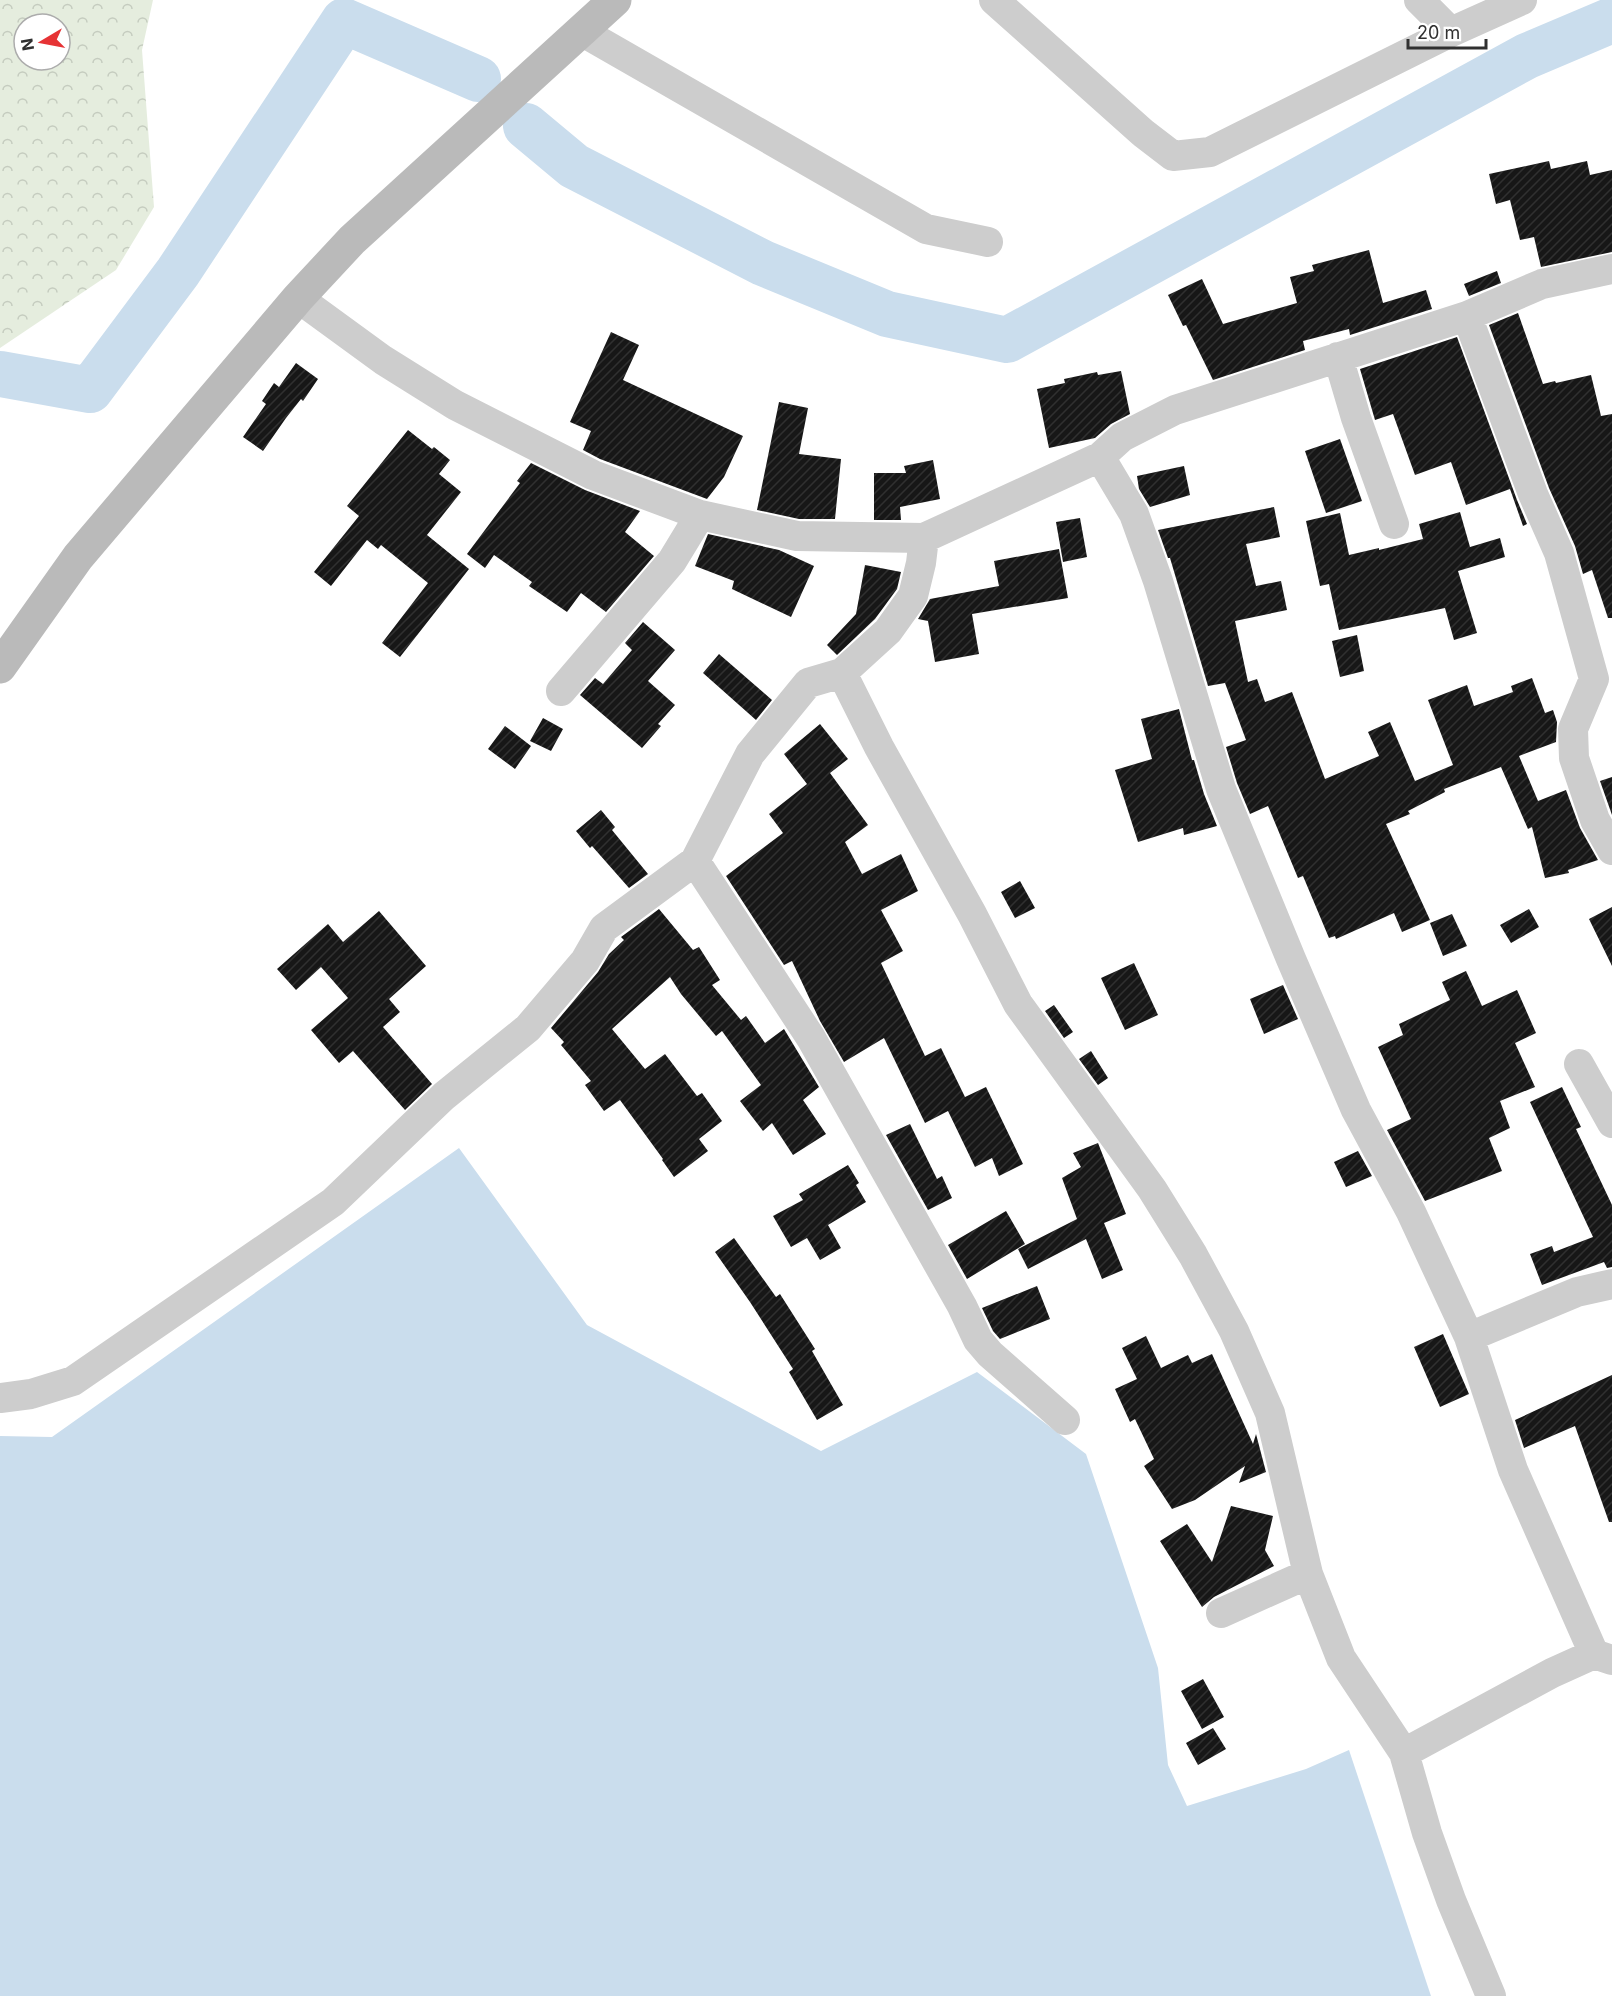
<svg xmlns="http://www.w3.org/2000/svg" width="1612" height="1996" font-family="Inter,sans-serif">
  <defs>
    <pattern id="forest-crowns" width="20" height="18" patternUnits="userSpaceOnUse" patternTransform="scale(1.5)"><rect width="20" height="18" fill="#e5edde"/><path d="M2 6a3 3 0 1 1 6 0M12 15a3 3 0 1 1 6 0" fill="none" stroke="#c5ccbf"/></pattern>
    <pattern id="building-hatch" width="6" height="6" patternUnits="userSpaceOnUse" patternTransform="scale(1.5)"><rect width="6" height="6" fill="#171717"/><path d="M-1 1l2-2M0 6l6-6M5 7l2-2" fill="none" stroke="#303030"/></pattern>
  </defs>
  <rect width="100%" height="100%" fill="#fff"/>
  <!-- forest -->
  <path fill="url(#forest-crowns)" fill-rule="evenodd" d="M 0,0 L 153,0 L 142,50 L 154,207 L 116,270 L 0,348 ZM 24,24 L 60,24 L 60,60 L 24,60 Z"/>
  <!-- water -->
  <path fill="#cadded" d="M 459,1148 L 587,1325 L 821,1451 L 977,1372 L 1086,1454 L 1158,1668 L 1168,1765 L 1187,1806 L 1306,1769 L 1349,1750 L 1431,1996 L 0,1996 L 0,1436 L 52,1437 Z"/>
  <g fill="none" stroke-linecap="round" stroke-linejoin="round">
    <!-- river -->
    <path stroke="#cadded" stroke-width="46" d="M 526,126 L 574,166 L 763,263 L 887,314 L 1007,340 L 1527,56 L 1612,20
      M 0,374 L 90,390 L 178,272 L 344,21 L 478,79"/>
  </g>
  <!-- building -->
  <path fill="url(#building-hatch)" d="M 1549,161 L 1551,169 L 1587,161 L 1590,175 L 1612,170 L 1612,252 L 1541,267 L 1534,237 L 1520,240 L 1510,200 L 1496,204 L 1489,174 Z
    M 1369,250 L 1383,303 L 1426,290 L 1432,309 L 1350,335 L 1349,329 L 1303,341 L 1305,350 L 1213,380 L 1186,325 L 1183,326 L 1168,295 L 1202,279 L 1223,324 L 1297,303 L 1290,277 L 1314,271 L 1312,265 Z
    M 1497,271 L 1501,283 L 1469,296 L 1464,284 Z
    M 1518,313 L 1543,384 L 1555,381 L 1556,383 L 1591,375 L 1601,416 L 1612,414 L 1612,618 L 1608,618 L 1592,570 L 1583,574 L 1575,546 L 1549,488 L 1489,325 Z
    M 611,332 L 639,345 L 623,380 L 743,436 L 724,477 L 707,499 L 600,459 L 583,450 L 591,431 L 570,422 Z
    M 1457,337 L 1517,500 L 1527,524 L 1523,526 L 1510,489 L 1466,505 L 1451,462 L 1415,475 L 1393,414 L 1375,420 L 1360,369 Z
    M 296,363 L 318,379 L 303,401 L 301,399 L 286,418 L 263,451 L 243,437 L 266,404 L 262,401 L 274,383 L 279,387 Z
    M 1121,371 L 1130,414 L 1111,424 L 1095,438 L 1049,448 L 1037,389 L 1065,383 L 1064,379 L 1097,372 L 1098,375 Z
    M 779,402 L 808,408 L 799,454 L 841,459 L 835,519 L 799,519 L 757,510 Z
    M 408,430 L 432,449 L 434,447 L 450,460 L 439,474 L 461,492 L 427,535 L 469,569 L 400,657 L 382,643 L 428,583 L 381,545 L 378,549 L 367,540 L 331,586 L 314,572 L 359,516 L 347,506 Z
    M 1340,439 L 1362,501 L 1326,513 L 1305,451 Z
    M 933,460 L 940,499 L 900,507 L 901,520 L 874,520 L 874,473 L 906,473 L 904,466 Z
    M 531,463 L 585,490 L 640,511 L 625,532 L 654,556 L 606,612 L 581,593 L 567,612 L 529,586 L 532,582 L 494,555 L 485,568 L 467,554 L 520,483 L 517,481 Z
    M 1184,466 L 1190,495 L 1150,507 L 1139,489 L 1137,476 Z
    M 1274,507 L 1280,537 L 1246,544 L 1256,586 L 1281,581 L 1287,610 L 1235,621 L 1248,682 L 1257,679 L 1265,702 L 1292,692 L 1325,779 L 1379,756 L 1368,732 L 1390,722 L 1415,781 L 1453,765 L 1428,700 L 1467,685 L 1474,706 L 1513,692 L 1511,686 L 1532,678 L 1545,713 L 1553,710 L 1557,722 L 1556,742 L 1519,756 L 1538,801 L 1566,790 L 1580,828 L 1598,860 L 1568,870 L 1569,873 L 1545,878 L 1532,827 L 1528,829 L 1501,767 L 1444,789 L 1445,792 L 1408,811 L 1410,814 L 1386,824 L 1430,920 L 1402,932 L 1394,913 L 1336,939 L 1335,936 L 1329,938 L 1303,876 L 1298,878 L 1268,806 L 1250,814 L 1237,783 L 1226,747 L 1246,740 L 1225,683 L 1208,686 L 1170,558 L 1168,558 L 1158,530 Z
    M 1460,512 L 1470,547 L 1500,538 L 1505,557 L 1458,571 L 1477,633 L 1454,640 L 1445,608 L 1339,630 L 1329,584 L 1320,586 L 1306,521 L 1340,513 L 1349,555 L 1379,548 L 1379,550 L 1423,539 L 1419,524 Z
    M 1080,518 L 1087,557 L 1063,562 L 1056,522 Z
    M 708,534 L 779,550 L 814,566 L 791,617 L 732,589 L 734,581 L 695,566 Z
    M 1059,549 L 1068,598 L 972,614 L 979,654 L 935,662 L 928,621 L 918,619 L 930,599 L 999,586 L 994,561 Z
    M 865,565 L 901,572 L 897,589 L 875,619 L 837,655 L 827,645 L 856,614 Z
    M 643,622 L 675,650 L 648,681 L 675,705 L 658,724 L 661,726 L 642,748 L 580,695 L 595,678 L 603,684 L 632,650 L 625,643 Z
    M 1357,635 L 1364,671 L 1340,677 L 1332,641 Z
    M 719,654 L 772,700 L 756,720 L 703,673 Z
    M 1179,709 L 1192,760 L 1194,760 L 1204,794 L 1217,826 L 1184,835 L 1183,828 L 1138,842 L 1115,770 L 1152,759 L 1141,719 Z
    M 543,718 L 563,729 L 551,751 L 530,741 Z
    M 820,724 L 848,759 L 830,773 L 868,825 L 845,842 L 862,874 L 901,854 L 918,891 L 881,910 L 903,951 L 881,963 L 925,1056 L 941,1048 L 965,1097 L 986,1087 L 1023,1164 L 999,1176 L 992,1158 L 975,1167 L 948,1111 L 925,1123 L 884,1038 L 844,1062 L 820,1021 L 792,961 L 784,965 L 726,876 L 783,833 L 769,814 L 807,784 L 784,754 Z
    M 505,726 L 531,746 L 515,769 L 488,749 Z
    M 1612,777 L 1612,815 L 1600,781 Z
    M 601,810 L 615,827 L 612,830 L 648,874 L 629,888 L 592,846 L 590,848 L 576,831 Z
    M 1020,881 L 1035,908 L 1015,918 L 1001,892 Z
    M 1612,907 L 1612,966 L 1589,919 Z
    M 659,909 L 693,950 L 699,947 L 720,980 L 712,985 L 741,1020 L 746,1016 L 765,1043 L 784,1029 L 819,1087 L 803,1100 L 826,1134 L 793,1155 L 772,1123 L 763,1131 L 740,1101 L 761,1085 L 722,1031 L 716,1036 L 681,994 L 670,977 L 612,1029 L 645,1069 L 665,1054 L 697,1096 L 702,1093 L 722,1121 L 699,1139 L 708,1151 L 674,1177 L 662,1160 L 663,1159 L 620,1100 L 604,1111 L 585,1085 L 591,1081 L 561,1045 L 564,1042 L 551,1028 L 598,972 L 609,954 L 624,940 L 621,937 Z
    M 1529,909 L 1539,927 L 1511,943 L 1500,925 Z
    M 379,911 L 426,966 L 389,999 L 400,1012 L 383,1027 L 432,1084 L 405,1110 L 353,1051 L 339,1063 L 311,1030 L 348,998 L 321,967 L 296,990 L 277,969 L 328,924 L 343,942 Z
    M 1452,914 L 1467,946 L 1443,956 L 1430,923 Z
    M 1134,963 L 1158,1015 L 1125,1030 L 1101,978 Z
    M 1466,971 L 1482,1006 L 1517,990 L 1536,1033 L 1515,1043 L 1535,1087 L 1500,1101 L 1510,1128 L 1489,1138 L 1502,1171 L 1425,1201 L 1387,1130 L 1411,1119 L 1378,1047 L 1403,1035 L 1399,1024 L 1450,1000 L 1442,982 Z
    M 1283,985 L 1298,1019 L 1264,1034 L 1250,999 Z
    M 1054,1005 L 1073,1032 L 1064,1038 L 1045,1011 Z
    M 1091,1051 L 1108,1078 L 1098,1085 L 1079,1059 Z
    M 1562,1087 L 1581,1127 L 1576,1129 L 1612,1205 L 1612,1267 L 1607,1268 L 1604,1262 L 1542,1285 L 1530,1254 L 1552,1246 L 1554,1252 L 1593,1237 L 1530,1102 Z
    M 910,1124 L 937,1179 L 942,1176 L 952,1198 L 928,1210 L 886,1135 Z
    M 1098,1143 L 1126,1214 L 1104,1223 L 1123,1270 L 1102,1279 L 1086,1239 L 1028,1269 L 1018,1249 L 1077,1219 L 1062,1178 L 1081,1167 L 1073,1153 Z
    M 1358,1151 L 1372,1176 L 1346,1187 L 1334,1162 Z
    M 848,1165 L 859,1183 L 856,1185 L 866,1202 L 828,1225 L 841,1248 L 820,1260 L 807,1238 L 791,1247 L 773,1216 L 803,1200 L 799,1194 Z
    M 1006,1211 L 1025,1244 L 967,1279 L 948,1245 Z
    M 734,1238 L 776,1297 L 780,1294 L 815,1349 L 812,1351 L 843,1405 L 817,1420 L 789,1372 L 793,1369 L 750,1302 L 715,1252 Z
    M 1037,1286 L 1050,1319 L 1000,1339 L 993,1331 L 982,1308 Z
    M 1443,1334 L 1469,1394 L 1440,1407 L 1414,1347 Z
    M 1146,1336 L 1161,1368 L 1188,1355 L 1192,1363 L 1212,1354 L 1253,1444 L 1256,1434 L 1266,1472 L 1239,1483 L 1245,1466 L 1195,1500 L 1172,1509 L 1144,1466 L 1154,1459 L 1135,1419 L 1130,1422 L 1115,1389 L 1137,1379 L 1122,1348 Z
    M 1612,1375 L 1612,1522 L 1609,1522 L 1575,1426 L 1524,1448 L 1515,1420 Z
    M 1231,1506 L 1273,1516 L 1265,1550 L 1274,1566 L 1214,1597 L 1202,1607 L 1160,1541 L 1187,1524 L 1212,1562 Z
    M 1203,1679 L 1224,1717 L 1202,1729 L 1181,1691 Z
    M 1213,1728 L 1226,1749 L 1198,1765 L 1186,1743 Z"/>
  <g fill="none" stroke-linecap="round" stroke-linejoin="round">
    <!-- street -->
    <path stroke="#cdcdcd" stroke-width="30" d="M 994,0 L 1143,133 L 1173,156 L 1210,152 L 1451,32 L 1522,0
      M 1419,0 L 1451,32
      M 581,31 L 926,229 L 988,242
      M 298,298 L 383,360 L 455,405 L 593,475 L 700,515 L 797,536 L 924,538 L 1100,457 L 1122,437 L 1175,410 L 1467,316 L 1542,284 L 1612,269
      M 1467,316 L 1533,494 L 1559,553 L 1594,679 L 1573,729 L 1574,758 L 1595,820 L 1612,850
      M 1338,357 L 1356,418 L 1394,524
      M 1100,457 L 1134,514 L 1158,581 L 1221,789 L 1291,959 L 1356,1110 L 1411,1212 L 1469,1337 L 1577,1292 L 1612,1284
      M 842,673 L 879,747 L 972,914 L 1018,1004 L 1152,1189 L 1193,1255 L 1234,1331 L 1270,1413 L 1308,1574 L 1221,1613
      M 561,691 L 672,561 L 700,515
      M 695,861 L 811,1038 L 962,1306 L 978,1340 L 990,1354 L 1065,1420
      M 1579,1064 L 1612,1123
      M 1469,1337 L 1513,1470 L 1594,1654
      M 0,1398 L 31,1394 L 73,1381 L 333,1202 L 444,1096 L 528,1028 L 585,961 L 604,928 L 695,861 L 750,754 L 808,683 L 842,673 L 888,631 L 913,596 L 921,563 L 924,538
      M 1308,1574 L 1341,1658 L 1404,1753
      M 1491,1996 L 1451,1900 L 1427,1833 L 1404,1753 L 1552,1673 L 1594,1654 L 1612,1660"/>
    <!-- secondary -->
    <path stroke="#bababa" stroke-width="33" d="M 0,667 L 78,557 L 298,298 L 352,240 L 615,0"/>
  </g>
  <!-- north arrow -->
  <g transform="translate(42 42) rotate(260)"><circle r="28" fill="#ffffff" stroke="#acacac" stroke-width="1.5"/>
  <path d="M0-4.5L10 22L0 15L-10 22Z" fill="#e63335"/>
  <text y="-9" font-size="16" font-weight="bold" text-anchor="middle" fill="#303030">N</text>
  </g>
  <!-- scale -->
  <path d="M1408 39v9h78v-9" fill="none" stroke="#303030" stroke-width="3"/>
  <text x="1417" y="39" font-size="18" fill="#303030" stroke="#ffffff" stroke-width="4.5" paint-order="stroke">20 m</text>
</svg>
